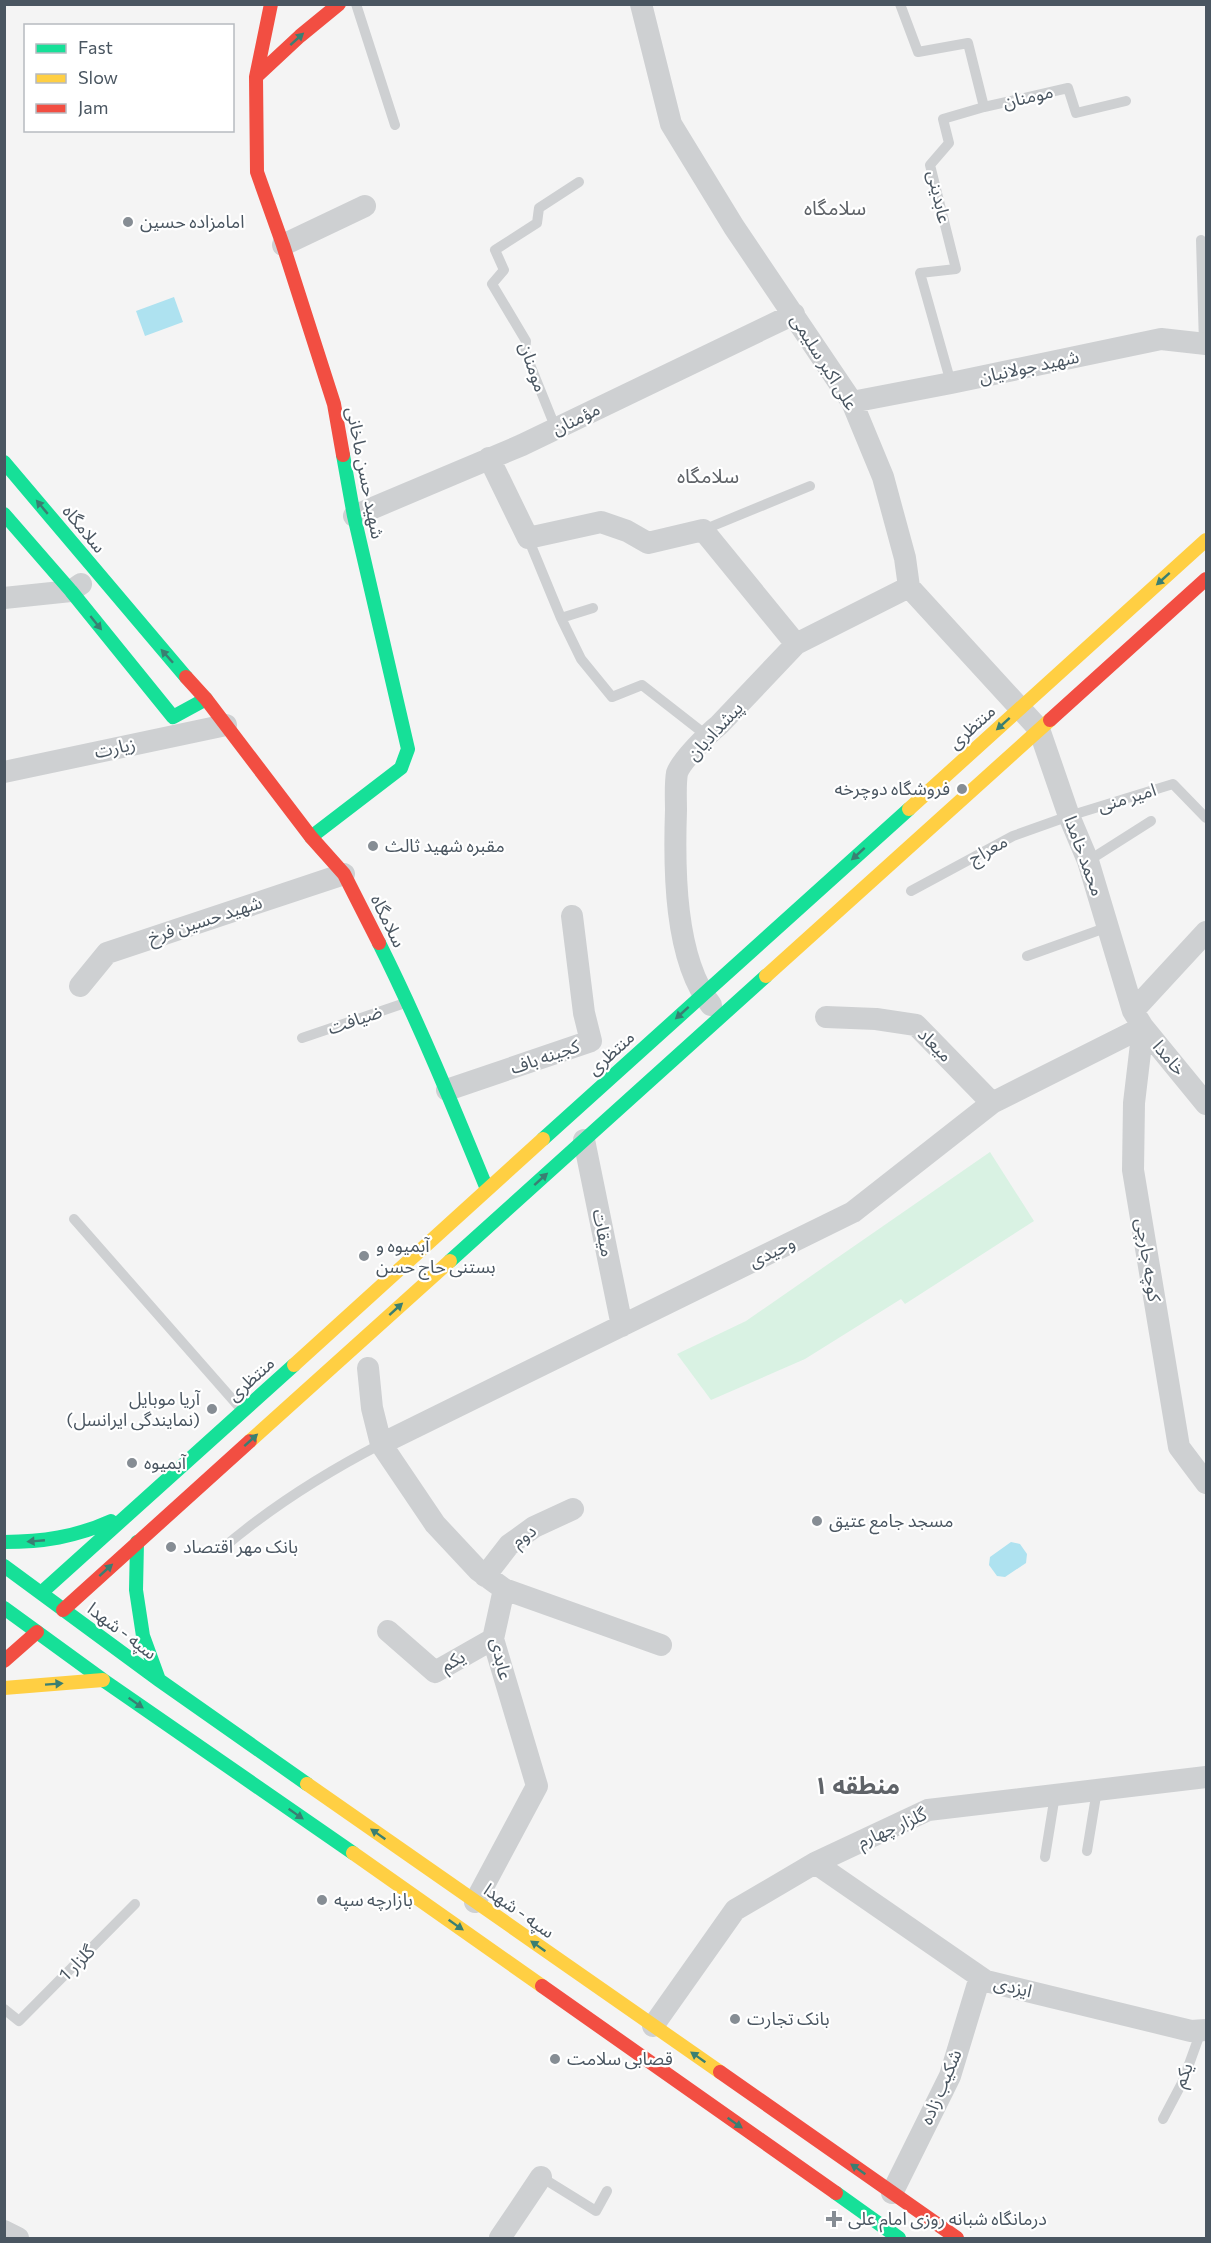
<svg xmlns="http://www.w3.org/2000/svg" width="1211" height="2243" font-family="Commissioner,'Noto Sans Arabic',sans-serif">
  <rect width="100%" height="100%" fill="#f4f4f4"/>
  <!-- green -->
  <path fill="#d9f2e3" d="M 990,1152 L 1034,1221 L 905,1304 L 901,1299 L 805,1359 L 711,1400 L 677,1354 L 746,1321 Z"/>
  <!-- water -->
  <path fill="#aee2f0" d="M 174,297 L 183,322 L 145,336 L 136,311 Z
    M 1011,1542 L 1020,1544 L 1027,1554 L 1026,1563 L 1005,1577 L 997,1576 L 989,1565 L 990,1557 Z"/>
  <g fill="none" stroke-linecap="round" stroke-linejoin="round">
    <!-- lane -->
    <path stroke="#ced0d2" stroke-width="10" d="M 356,4 L 395,125
      M 900,4 L 918,52 L 968,43 L 984,107 L 943,119 L 949,143 L 930,165 L 956,269 L 920,273 L 951,383
      M 984,107 L 1068,88 L 1076,113 L 1126,101
      M 1201,240 L 1204,344
      M 556,429 L 525,352 L 526,341 L 492,284 L 504,270 L 495,250 L 537,223 L 539,208 L 579,182
      M 703,530 L 810,486
      M 528,538 L 561,618 L 581,659 L 612,697 L 642,685 L 706,735
      M 561,618 L 593,608
      M 1088,861 L 1151,821
      M 911,891 L 1013,836 L 1069,816 L 1173,784 L 1206,818
      M 1027,956 L 1108,927
      M 302,1038 L 405,1003
      M 74,1219 L 240,1408
      M 223,1548 C 271,1507 325,1473 381,1444
      M 1087,1851 L 1097,1790
      M 1045,1857 L 1055,1795
      M 4,2009 L 19,2021 L 135,1904
      M 1163,2119 L 1183,2081 L 1201,2031
      M 541,2177 L 596,2211 L 607,2191"/>
    <!-- street -->
    <path stroke="#ced0d2" stroke-width="22" d="M 641,4 L 671,124 L 734,227 L 852,402 L 883,477 L 905,558 L 909,587 L 1039,729 L 1069,816 L 1088,861 L 1133,1011 L 1143,1027 L 1206,1104
      M 283,245 L 365,206
      M 852,402 L 951,383 L 1161,339 L 1206,344
      M 489,458 L 528,538 L 601,522 L 627,531 L 648,543 L 703,530 L 796,644
      M 354,516 L 522,445 L 794,314
      M 4,598 L 71,591 L 81,584
      M 4,772 L 226,725
      M 80,986 L 107,953 L 344,874
      M 711,1005 C 674,959 674,867 676,810 C 676,799 675,784 677,773 C 681,761 709,733 719,725 L 796,644 L 909,587
      M 1133,1011 L 1206,932
      M 826,1017 L 876,1019 L 916,1025 L 992,1103
      M 1143,1027 L 1134,1103 L 1133,1170 L 1179,1447 L 1206,1483
      M 447,1090 L 591,1041 L 584,1013 L 572,916
      M 584,1140 L 622,1326
      M 368,1368 L 372,1408 L 381,1444 L 435,1524 L 478,1570 L 504,1589 L 493,1639 L 537,1786 L 475,1902
      M 381,1444 L 853,1212 L 992,1103 L 1143,1027
      M 485,1576 L 509,1545 L 534,1527 L 573,1509
      M 504,1589 L 661,1645
      M 388,1631 L 435,1672 L 493,1639
      M 815,1863 L 986,1981 L 1191,2031 L 1206,2030
      M 653,2026 L 735,1910 L 815,1863 L 928,1810 L 1206,1777
      M 892,2193 L 950,2076 L 980,1977
      M 4,2231 L 18,2238
      M 500,2238 L 541,2177"/>
    <!-- fast -->
    <path stroke="#16e098" stroke-width="14" d="M 4,462 L 186,677
      M 4,514 L 71,591 L 173,717 L 206,699
      M 311,837 L 401,768 L 408,749 L 354,516 L 343,455
      M 379,943 C 419,1023 453,1106 487,1189
      M 543,1139 L 909,809
      M 450,1261 L 766,976
      M 4,1542 C 42,1542 76,1537 111,1521
      M 137,1542 L 136,1590 L 143,1636 L 159,1680
      M 4,1566 L 159,1680 L 307,1784
      M 41,1593 L 294,1365
      M 4,1608 L 103,1680 L 353,1853
      M 836,2193 L 899,2238"/>
    <!-- slow -->
    <path stroke="#ffcf43" stroke-width="14" d="M 909,809 L 1206,540
      M 766,976 L 1050,720
      M 294,1365 L 543,1139
      M 250,1441 L 450,1261
      M 4,1688 L 103,1680
      M 307,1784 L 720,2072
      M 353,1853 L 542,1986"/>
    <!-- jam -->
    <path stroke="#f24e42" stroke-width="14" d="M 271,4 L 256,77 L 257,172 L 283,245 L 334,404 L 343,455
      M 256,77 L 300,36 L 339,4
      M 186,677 L 206,699 L 311,837 L 344,874 L 379,943
      M 1050,720 L 1206,579
      M 63,1610 L 250,1441
      M 4,1661 L 37,1632
      M 542,1986 L 836,2193
      M 720,2072 L 957,2238"/>
  </g>
  <!-- one-way arrows -->
  <defs><path id="oneway-solid" d="M-6-.8H1V-3.2L6.5 0L1 3.2V.8H-6Z" transform="scale(1.5)"/></defs>
  <g fill="#3a7f72">
    <use href="#oneway-solid" transform="translate(297 39) rotate(-42)"/>
    <use href="#oneway-solid" transform="translate(42 507) rotate(-130)"/>
    <use href="#oneway-solid" transform="translate(1163 579) rotate(138)"/>
    <use href="#oneway-solid" transform="translate(96 623) rotate(51)"/>
    <use href="#oneway-solid" transform="translate(167 656) rotate(-132)"/>
    <use href="#oneway-solid" transform="translate(1003 724) rotate(138)"/>
    <use href="#oneway-solid" transform="translate(858 854) rotate(138)"/>
    <use href="#oneway-solid" transform="translate(682 1013) rotate(138)"/>
    <use href="#oneway-solid" transform="translate(541 1179) rotate(-42)"/>
    <use href="#oneway-solid" transform="translate(396 1309) rotate(-42)"/>
    <use href="#oneway-solid" transform="translate(251 1440) rotate(-42)"/>
    <use href="#oneway-solid" transform="translate(36 1541) rotate(175)"/>
    <use href="#oneway-solid" transform="translate(106 1570) rotate(-42)"/>
    <use href="#oneway-solid" transform="translate(54 1684) rotate(-4)"/>
    <use href="#oneway-solid" transform="translate(136 1703) rotate(35)"/>
    <use href="#oneway-solid" transform="translate(296 1814) rotate(35)"/>
    <use href="#oneway-solid" transform="translate(378 1834) rotate(-145)"/>
    <use href="#oneway-solid" transform="translate(456 1925) rotate(35)"/>
    <use href="#oneway-solid" transform="translate(538 1946) rotate(-145)"/>
    <use href="#oneway-solid" transform="translate(698 2057) rotate(-145)"/>
    <use href="#oneway-solid" transform="translate(735 2123) rotate(35)"/>
    <use href="#oneway-solid" transform="translate(858 2169) rotate(-145)"/>
  </g>
  <!-- markers -->
  <g fill="#868d94" stroke="#fff" stroke-width="2">
    <circle cx="128" cy="222" r="6"/>
    <circle cx="962" cy="789" r="6"/>
    <circle cx="373" cy="846" r="6"/>
    <circle cx="364" cy="1256" r="6"/>
    <circle cx="212" cy="1409" r="6"/>
    <circle cx="132" cy="1463" r="6"/>
    <circle cx="817" cy="1521" r="6"/>
    <circle cx="171" cy="1547" r="6"/>
    <circle cx="322" cy="1900" r="6"/>
    <circle cx="735" cy="2019" r="6"/>
    <circle cx="555" cy="2059" r="6"/>
    <path d="M831 2210h6v6h6v6h-6v6h-6v-6h-6v-6h6z"/>
  </g>
  <g text-anchor="middle" stroke-width="4.5" stroke-linejoin="round" paint-order="stroke">
    <!-- street labels -->
    <g font-size="18" fill="#4a5661" stroke="#fff">
      <text transform="translate(1028 97) rotate(-13)" y="6">مومنان</text>
      <text transform="translate(939 197) rotate(78)" y="6">عابدینی</text>
      <text transform="translate(824 362) rotate(58)" y="6">علی اکبر سلیمی</text>
      <text transform="translate(533 367) rotate(71)" y="6">مومنان</text>
      <text transform="translate(1029 367) rotate(-12)" y="6">شهید جولانیان</text>
      <text transform="translate(576 419) rotate(-26)" y="6">مؤمنان</text>
      <text transform="translate(365 473) rotate(79)" y="6">شهید حسن ماخانی</text>
      <text transform="translate(84 529) rotate(50)" y="6">سلامگاه</text>
      <text transform="translate(972 727) rotate(-42)" y="6">منتظری</text>
      <text transform="translate(715 731) rotate(-47)" y="6">پیشدادیان</text>
      <text transform="translate(115 748) rotate(-12)" y="6">زیارت</text>
      <text transform="translate(1127 798) rotate(-17)" y="6">امیر منی</text>
      <text transform="translate(988 850) rotate(-29)" y="6">معراج</text>
      <text transform="translate(1084 856) rotate(70)" y="6">محمد خامدا</text>
      <text transform="translate(205 920) rotate(-18)" y="6">شهید حسین فرخ</text>
      <text transform="translate(388 921) rotate(64)" y="6">سلامگاه</text>
      <text transform="translate(355 1020) rotate(-19)" y="6">ضیافت</text>
      <text transform="translate(935 1045) rotate(45)" y="6">میعاد</text>
      <text transform="translate(611 1053) rotate(-42)" y="6">منتظری</text>
      <text transform="translate(545 1057) rotate(-19)" y="6">کجینه باف</text>
      <text transform="translate(1169 1058) rotate(50)" y="6">خامدا</text>
      <text transform="translate(603 1233) rotate(79)" y="6">میقات</text>
      <text transform="translate(772 1252) rotate(-26)" y="6">وحیدی</text>
      <text transform="translate(1148 1260) rotate(81)" y="6">کوچه جارچی</text>
      <text transform="translate(251 1379) rotate(-42)" y="6">منتظری</text>
      <text transform="translate(524 1536) rotate(-36)" y="6">دوم</text>
      <text transform="translate(122 1631) rotate(37)" y="6">سپه - شهدا</text>
      <text transform="translate(501 1659) rotate(78)" y="6">عابدی</text>
      <text transform="translate(453 1661) rotate(-29)" y="6">یکم</text>
      <text transform="translate(892 1828) rotate(-24)" y="6">گلزار چهارم</text>
      <text transform="translate(519 1911) rotate(35)" y="6">سپه - شهدا</text>
      <text transform="translate(77 1963) rotate(-45)" y="6">گلزار 1</text>
      <text transform="translate(1013 1987) rotate(14)" y="6">ایزدی</text>
      <text transform="translate(1183 2075) rotate(-68)" y="6">یکم</text>
      <text transform="translate(941 2087) rotate(-67)" y="6">شکیب زاده</text>
    </g>
    <!-- poi labels -->
    <g font-size="18" fill="#4a5661" stroke="#fff" text-anchor="start">
      <text x="140" y="228">امامزاده حسین</text>
      <text x="950" y="795" text-anchor="end">فروشگاه دوچرخه</text>
      <text x="385" y="852">مقبره شهید ثالث</text>
      <text x="376" y="1252">آبمیوه و<tspan x="376" dy="21">بستنی حاج حسن</tspan></text>
      <text x="200" y="1405" text-anchor="end">آریا موبایل<tspan x="200" dy="21">(نمایندگی ایرانسل)</tspan></text>
      <text x="144" y="1469">آبمیوه</text>
      <text x="829" y="1527">مسجد جامع عتیق</text>
      <text x="183" y="1553">بانک مهر اقتصاد</text>
      <text x="334" y="1906">بازارچه سپه</text>
      <text x="747" y="2025">بانک تجارت</text>
      <text x="567" y="2065">قصابی سلامت</text>
      <text x="848" y="2225">درمانگاه شبانه روزی امام علی</text>
    </g>
    <!-- neighbourhood labels -->
    <g font-size="20" fill="#5f6368" stroke="#fff">
      <text x="835" y="215">سلامگاه</text>
      <text x="708" y="483">سلامگاه</text>
    </g>
    <!-- district labels -->
    <g font-size="24" font-weight="bold" fill="#5f6368" stroke="#fff">
      <text x="857" y="1794">منطقه ۱</text>
    </g>
  </g>
  <!-- border -->
  <rect width="1211" height="2243" fill="none" stroke="#4a5661" stroke-width="12"/>
  <!-- legend -->
  <rect x="24" y="24" width="210" height="108" fill="#ffffff" stroke="#b7bbc0" stroke-width="1.5"/>
  <rect x="36" y="44" width="30" height="9" fill="#16e098" stroke="#b7bbc0" stroke-width="1.5"/>
  <text x="78" y="54" font-size="18" fill="#4a5661">Fast</text>
  <rect x="36" y="74" width="30" height="9" fill="#ffcf43" stroke="#b7bbc0" stroke-width="1.5"/>
  <text x="78" y="84" font-size="18" fill="#4a5661">Slow</text>
  <rect x="36" y="104" width="30" height="9" fill="#f24e42" stroke="#b7bbc0" stroke-width="1.5"/>
  <text x="78" y="114" font-size="18" fill="#4a5661">Jam</text>
</svg>
